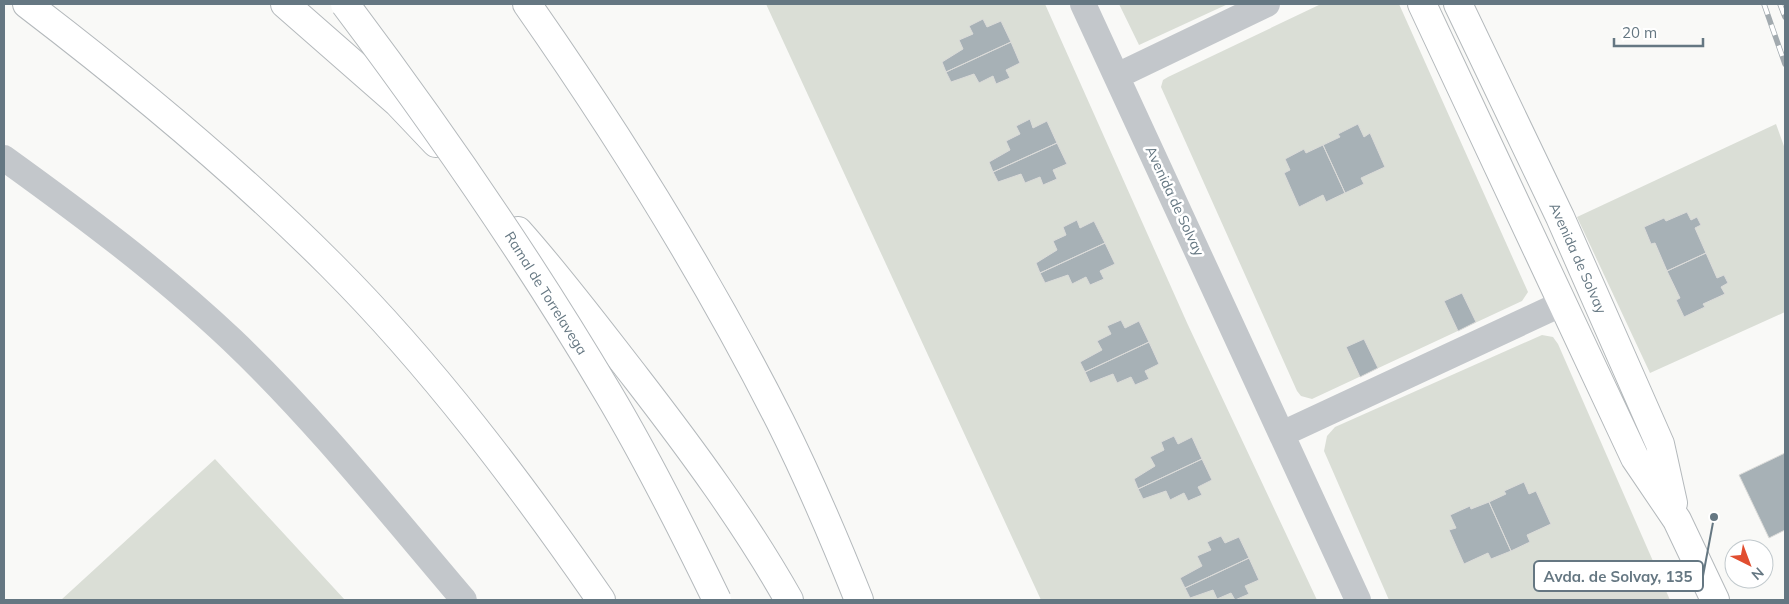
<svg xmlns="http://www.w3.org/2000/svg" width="1789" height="604" font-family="Mulish,sans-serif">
  <rect width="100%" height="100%" fill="#f9f9f7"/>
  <!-- green -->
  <path fill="#daded6" d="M 766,4 L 1045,4 L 1188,325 L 1317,600 L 1041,600 Z
    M 1119,4 L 1228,4 L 1139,45 Z
    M 1321,4 L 1399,4 L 1528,292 L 1522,301 L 1312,399 L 1301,396 L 1297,391 L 1161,87 L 1163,80 L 1168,77 Z
    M 1776,124 L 1785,149 L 1785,312 L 1650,373 L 1577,217 Z
    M 1542,335 L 1553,337 L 1558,344 L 1670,600 L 1389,600 L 1324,451 L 1327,436 L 1335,427 Z
    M 215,459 L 345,600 L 61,600 Z"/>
  <!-- building -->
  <path fill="#a7b1b6" stroke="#dbdbd9" d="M 983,19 L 987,27 L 1001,21 L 1011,42 L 946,72 L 942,62 L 963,49 L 959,40 L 973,34 L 969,26 Z
    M 1011,42 L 1020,63 L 1006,70 L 1010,78 L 996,84 L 993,76 L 979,83 L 974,74 L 951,82 L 946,72 Z
    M 1030,119 L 1033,128 L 1047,121 L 1057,143 L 993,172 L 989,162 L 1010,150 L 1006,141 L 1020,134 L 1016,126 Z
    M 1358,124 L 1364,137 L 1370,133 L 1385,167 L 1361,178 L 1364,184 L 1345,193 L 1323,145 L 1340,137 L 1338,134 Z
    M 1057,143 L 1067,164 L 1053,170 L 1057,179 L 1043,185 L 1040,177 L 1025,183 L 1021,174 L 998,182 L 993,172 Z
    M 1323,145 L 1345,193 L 1326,202 L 1323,195 L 1299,207 L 1284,173 L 1290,170 L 1285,159 L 1304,149 L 1306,153 Z
    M 1687,212 L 1691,220 L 1697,217 L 1701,225 L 1695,228 L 1706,253 L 1667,271 L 1655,243 L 1651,244 L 1644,227 L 1664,218 L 1666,221 Z
    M 1077,220 L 1080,228 L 1094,221 L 1105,243 L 1040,273 L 1036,263 L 1057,250 L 1053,241 L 1066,235 L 1063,227 Z
    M 1105,243 L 1115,264 L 1100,271 L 1104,279 L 1090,285 L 1086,277 L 1072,284 L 1068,275 L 1045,283 L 1040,273 Z
    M 1706,253 L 1717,278 L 1724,275 L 1728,283 L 1721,287 L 1725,294 L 1703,304 L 1705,307 L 1684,317 L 1676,300 L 1680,298 L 1667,271 Z
    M 1462,293 L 1476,322 L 1458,331 L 1444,301 Z
    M 1121,320 L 1125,328 L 1139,321 L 1149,342 L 1085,372 L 1080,362 L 1102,350 L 1097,341 L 1111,334 L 1107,326 Z
    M 1364,339 L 1378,368 L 1360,377 L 1346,347 Z
    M 1149,342 L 1159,364 L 1145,371 L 1149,379 L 1135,385 L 1131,377 L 1117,383 L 1113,374 L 1090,383 L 1085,372 Z
    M 1174,436 L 1178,444 L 1192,437 L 1202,459 L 1138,489 L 1134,479 L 1155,466 L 1150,457 L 1164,450 L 1161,442 Z
    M 1785,453 L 1785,530 L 1769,538 L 1739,475 Z
    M 1202,459 L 1212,480 L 1198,487 L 1202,495 L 1188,501 L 1184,493 L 1170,500 L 1166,491 L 1143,499 L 1138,489 Z
    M 1524,482 L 1529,494 L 1536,491 L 1551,524 L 1527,535 L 1530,542 L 1511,551 L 1489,502 L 1506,494 L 1504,491 Z
    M 1489,502 L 1511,551 L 1491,559 L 1488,553 L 1464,564 L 1449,530 L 1456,528 L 1450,515 L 1470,506 L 1471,509 Z
    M 1221,536 L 1225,543 L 1239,537 L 1249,558 L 1185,588 L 1180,578 L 1202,566 L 1197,556 L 1211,550 L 1207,542 Z
    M 1249,558 L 1259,580 L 1245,586 L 1249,594 L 1235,600 L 1231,593 L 1217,599 L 1213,590 L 1190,598 L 1185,588 Z"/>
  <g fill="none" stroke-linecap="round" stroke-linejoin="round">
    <defs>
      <path id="highway" d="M 27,4 C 133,85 237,171 331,265 C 432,366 520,483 601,600
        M 285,4 L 398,103 L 436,143
        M 527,4 C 620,137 706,275 780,421 C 809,479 835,540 859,600
        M 1422,4 L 1635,458 L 1677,520 L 1715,600
        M 1458,4 L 1560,217 L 1660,444 L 1673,503
        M 518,231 C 560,278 598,329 637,379 C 691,449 745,522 789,600"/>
    </defs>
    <!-- highway casing -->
    <use href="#highway" stroke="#b4b9bc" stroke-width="30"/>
    <!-- street -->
    <path stroke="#c3c7cb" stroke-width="26" d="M 1083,4 L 1358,600
      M 1117,76 L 1267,4
      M 4,158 C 83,215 161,273 232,340 C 316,420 389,512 464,600
      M 1282,434 L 1561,304"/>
    <!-- highway -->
    <use href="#highway" stroke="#fff" stroke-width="28"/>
    <defs>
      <path id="rail" d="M 1764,4 L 1785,64
        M 1780,4 L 1785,17"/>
    </defs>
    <!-- rail casing -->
    <use href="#rail" stroke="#a2aaaf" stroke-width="5.5"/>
    <!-- rail -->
    <use href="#rail" stroke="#fff" stroke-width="4" stroke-dasharray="11" stroke-linecap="butt"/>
    <defs>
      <path id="highway-bridge" d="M 345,4 C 439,129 528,258 608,393 C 648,460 683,530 717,600"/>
    </defs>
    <!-- highway-bridge casing -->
    <use href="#highway-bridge" stroke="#b4b9bc" stroke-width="30" stroke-linecap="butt"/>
    <!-- highway-bridge -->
    <use href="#highway-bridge" stroke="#fff" stroke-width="28"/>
  </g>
  <g text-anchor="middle" stroke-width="5" stroke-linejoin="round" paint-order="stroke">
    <!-- street labels -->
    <g font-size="14" fill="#657782" stroke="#fff">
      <text transform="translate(1175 201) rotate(65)" y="5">Avenida de Solvay</text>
      <text transform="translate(1578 258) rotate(66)" y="5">Avenida de Solvay</text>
      <text transform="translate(546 293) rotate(58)" y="5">Ramal de Torrelavega</text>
    </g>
  </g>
  <!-- callouts -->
  <path fill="none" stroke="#657782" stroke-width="2" d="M1714 517L1703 576"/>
  <circle fill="#657782" stroke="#fff" stroke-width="2" cx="1714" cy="517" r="5"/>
  <rect fill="#fff" stroke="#657782" stroke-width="2" x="1534" y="561" width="169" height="30" rx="5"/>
  <g font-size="15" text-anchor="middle" font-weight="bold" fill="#657782">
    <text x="1618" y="582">Avda. de Solvay, 135</text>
  </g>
  <!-- border -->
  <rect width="1789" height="604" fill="none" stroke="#657782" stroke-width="10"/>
  <!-- north arrow -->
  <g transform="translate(1749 564) rotate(138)"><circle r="24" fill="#ffffff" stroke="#c1c9cd"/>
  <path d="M0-4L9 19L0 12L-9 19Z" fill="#e14e30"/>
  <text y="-8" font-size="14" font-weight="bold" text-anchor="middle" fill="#657782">N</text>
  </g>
  <!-- scale -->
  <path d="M1614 38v8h89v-8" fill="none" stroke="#657782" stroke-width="2.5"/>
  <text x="1622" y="38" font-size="15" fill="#657782" stroke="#ffffff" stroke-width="4" paint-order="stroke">20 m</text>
</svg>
